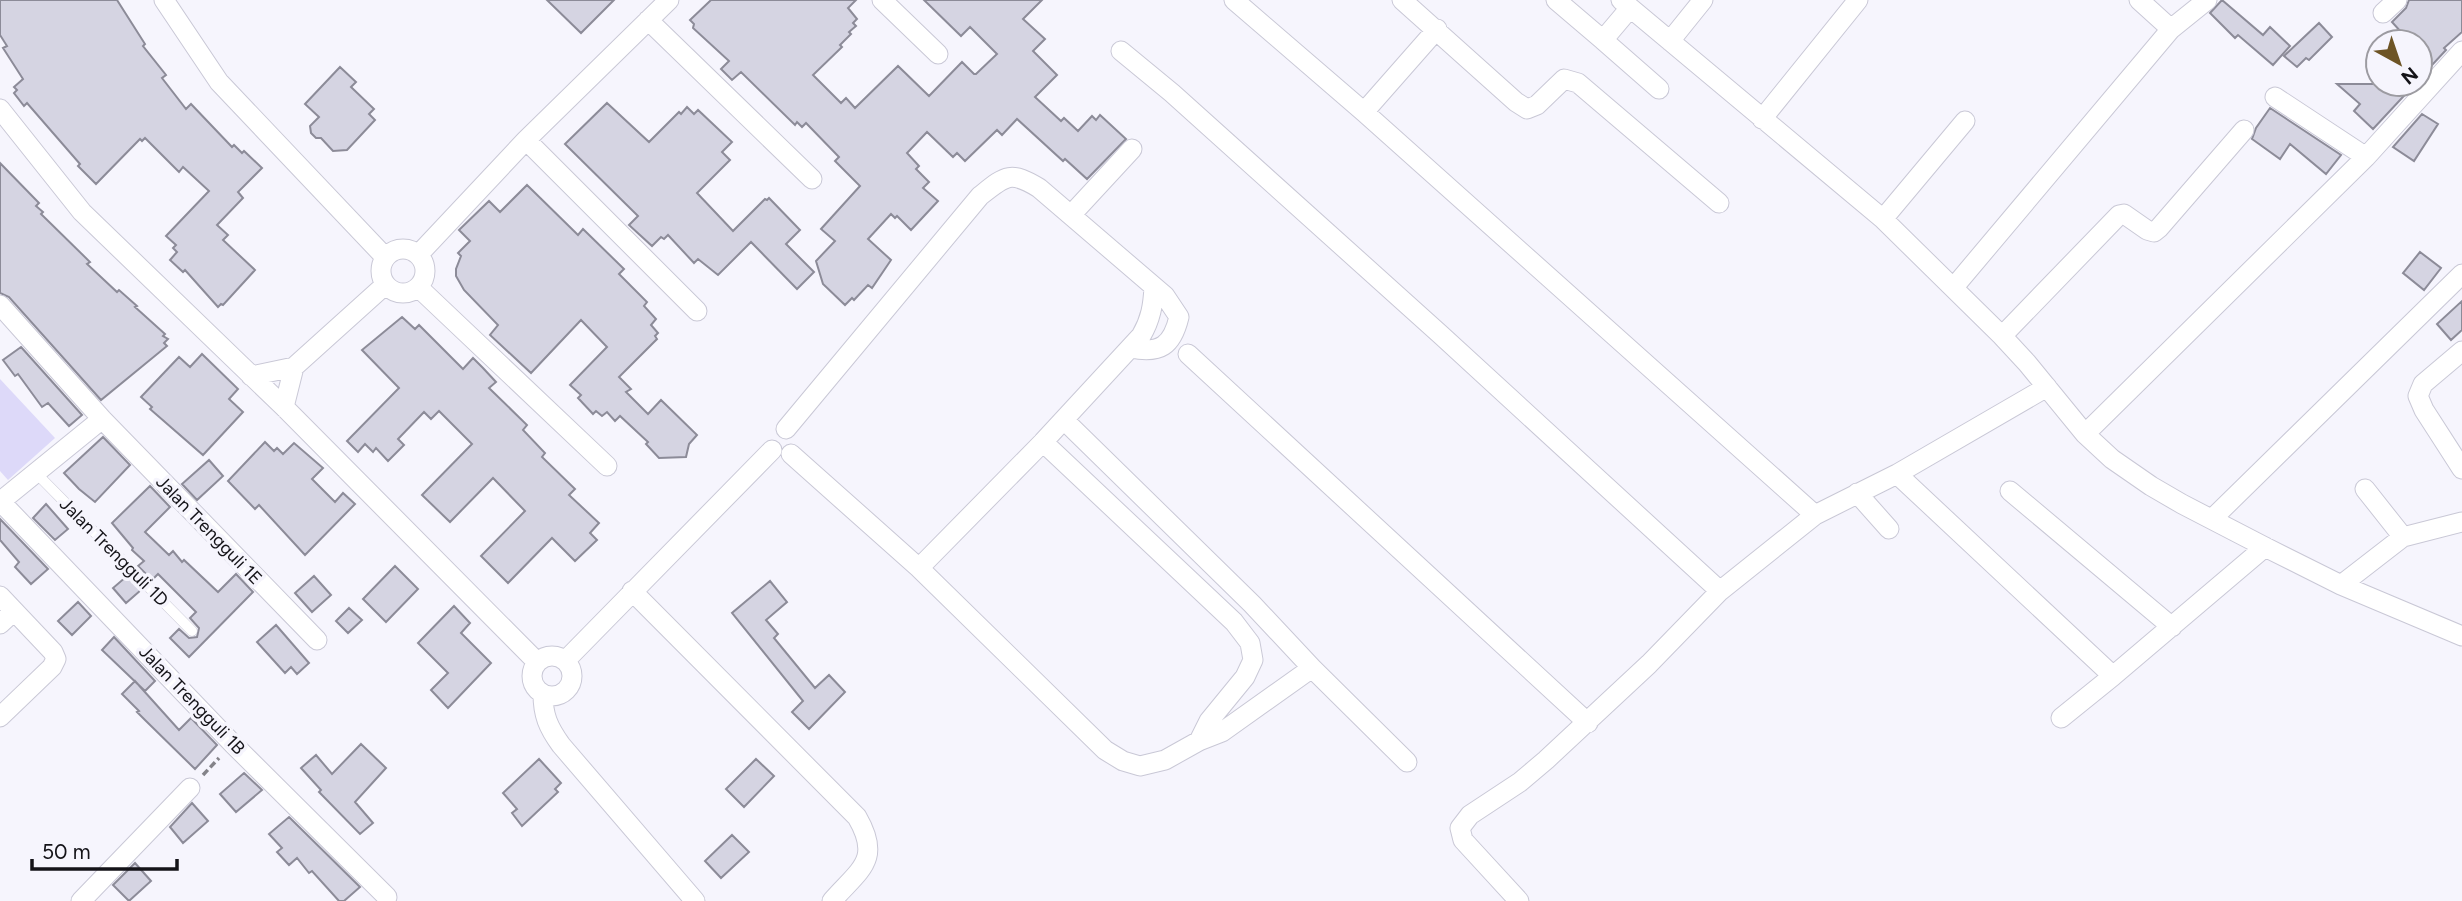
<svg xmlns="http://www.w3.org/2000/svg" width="2462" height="901" font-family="Figtree,sans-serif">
  <rect width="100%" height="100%" fill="#f6f5fd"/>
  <!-- green -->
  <path fill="#ddd9f9" d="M 0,379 L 55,438 L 8,480 L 0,471 Z"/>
  <!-- building -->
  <path fill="#d5d4e2" stroke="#8c8b98" stroke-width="2" d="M 0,0 L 117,0 L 145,44 L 143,46 L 166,75 L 162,78 L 186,109 L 191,104 L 232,147 L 234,145 L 242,153 L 244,151 L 262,168 L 238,192 L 243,198 L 217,225 L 228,235 L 223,240 L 255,270 L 223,305 L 221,304 L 218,307 L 185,270 L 183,272 L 170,260 L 177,252 L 173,248 L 176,245 L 166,236 L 209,191 L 183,167 L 179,172 L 145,138 L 142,141 L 140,139 L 96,184 L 78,166 L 80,164 L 27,103 L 24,106 L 14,93 L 17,90 L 14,87 L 23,79 L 3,48 L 7,46 L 0,35 Z
    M 547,0 L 614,0 L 581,33 Z
    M 711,0 L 856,0 L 848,8 L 857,19 L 853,23 L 856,26 L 849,32 L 851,34 L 840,45 L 842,47 L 813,75 L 841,103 L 846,98 L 855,108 L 898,66 L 929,96 L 962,62 L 974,74 L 976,74 L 997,54 L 970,27 L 961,36 L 924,0 L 1042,0 L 1023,19 L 1045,39 L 1033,51 L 1057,75 L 1035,97 L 1061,121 L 1064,118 L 1078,131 L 1092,116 L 1096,120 L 1100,115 L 1126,139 L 1087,179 L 1065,159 L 1063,161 L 1017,119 L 1002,135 L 997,130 L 965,161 L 957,153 L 953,157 L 927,132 L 907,153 L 919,166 L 916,169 L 929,182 L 923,188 L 938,201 L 911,230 L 897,216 L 895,218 L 891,214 L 868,239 L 891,260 L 872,288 L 868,285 L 854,300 L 852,298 L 845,305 L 823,284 L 816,261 L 835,241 L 821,229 L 860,186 L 835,161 L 839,157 L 806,123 L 802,127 L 797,122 L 795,125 L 741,72 L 732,80 L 721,69 L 729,61 L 693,28 L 694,24 L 690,20 Z
    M 2222,0 L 2263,35 L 2270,27 L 2290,46 L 2273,65 L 2238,35 L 2235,38 L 2210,13 Z
    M 2409,0 L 2462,0 L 2462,32 L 2444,48 L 2446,50 L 2420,78 L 2420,42 L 2410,42 L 2392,22 L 2406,8 Z
    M 2319,23 L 2332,37 L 2309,60 L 2306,58 L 2297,67 L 2284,56 Z
    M 340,67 L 356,82 L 351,87 L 374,109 L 369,114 L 375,120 L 347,150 L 333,151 L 321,138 L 316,138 L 311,133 L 310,126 L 319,117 L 305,104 Z
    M 2337,84 L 2415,84 L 2373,129 L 2354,111 L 2360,104 Z
    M 607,103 L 649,142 L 679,112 L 681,114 L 687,107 L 694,114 L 698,110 L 732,142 L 722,152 L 730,160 L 697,193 L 733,231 L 765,199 L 767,200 L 769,198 L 800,230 L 786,244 L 814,272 L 797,289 L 751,242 L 718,275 L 698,259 L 694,263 L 668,235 L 664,239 L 661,237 L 652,246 L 629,225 L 638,216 L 565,144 Z
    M 2270,108 L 2341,155 L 2326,174 L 2290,144 L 2280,159 L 2252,139 L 2256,128 Z
    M 2422,114 L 2438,124 L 2414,161 L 2393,147 Z
    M 0,163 L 39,203 L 36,206 L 43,212 L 41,214 L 90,262 L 87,264 L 117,292 L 119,290 L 137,306 L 135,307 L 165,334 L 163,336 L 168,339 L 164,343 L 167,346 L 101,400 L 9,297 L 0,293 Z
    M 527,185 L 578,235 L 583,229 L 624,269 L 619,274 L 647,302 L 644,306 L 656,319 L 651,325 L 658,333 L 655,336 L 657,339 L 619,377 L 631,389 L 626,392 L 648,414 L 661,400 L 697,435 L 689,444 L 686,457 L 659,458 L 646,444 L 648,442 L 620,416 L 615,421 L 607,412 L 602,416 L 596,411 L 593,414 L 578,398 L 581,395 L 570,385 L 607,347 L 581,320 L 531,373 L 490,335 L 498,325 L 464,290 L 456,276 L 456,269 L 461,256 L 458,253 L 470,241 L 459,230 L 489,201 L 500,212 Z
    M 2420,252 L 2441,268 L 2424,290 L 2403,273 Z
    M 2462,301 L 2462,330 L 2451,340 L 2437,324 Z
    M 402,317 L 415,329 L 419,325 L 463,369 L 473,358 L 483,368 L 496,382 L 489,388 L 527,425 L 523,430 L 545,453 L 542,457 L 575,489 L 569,495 L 599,523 L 590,533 L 597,540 L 575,561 L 552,538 L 508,583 L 481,556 L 525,511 L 493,478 L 450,522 L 422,495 L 472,444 L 439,411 L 431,419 L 424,412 L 398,439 L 404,445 L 388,461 L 376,448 L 373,452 L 365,444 L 358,452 L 347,441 L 399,388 L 362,350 Z
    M 21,347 L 82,415 L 69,426 L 48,403 L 42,407 L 18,374 L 15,376 L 3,360 Z
    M 202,354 L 238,389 L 229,399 L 243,412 L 203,455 L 150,409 L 152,407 L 141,397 L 179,357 L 190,367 Z
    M 103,437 L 130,465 L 95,502 L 79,489 L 64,473 Z
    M 265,442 L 274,451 L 277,448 L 283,454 L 294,443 L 323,468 L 312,479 L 335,502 L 343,493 L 355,504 L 305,555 L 259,505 L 255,509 L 228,481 Z
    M 209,460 L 223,476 L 197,500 L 182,484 Z
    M 150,486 L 170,507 L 145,532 L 169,555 L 173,551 L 182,562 L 184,560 L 218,592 L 236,574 L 253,592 L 189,657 L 170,638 L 179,629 L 189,638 L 197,637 L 199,628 L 190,618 L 196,612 L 158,574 L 152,580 L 138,566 L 144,561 L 132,550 L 133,548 L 112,523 Z
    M 46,504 L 68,529 L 55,540 L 33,518 Z
    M 0,519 L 48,569 L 31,584 L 15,567 L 19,562 L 0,540 Z
    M 395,566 L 418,589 L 386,622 L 363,599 Z
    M 127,576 L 141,590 L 126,603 L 113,588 Z
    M 314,576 L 331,595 L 312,612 L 295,593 Z
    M 770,581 L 787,602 L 766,620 L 778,634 L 774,638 L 815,688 L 829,675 L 845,692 L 809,729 L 792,712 L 803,701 L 732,613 Z
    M 78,602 L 91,616 L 72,635 L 58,621 Z
    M 454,606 L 470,623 L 461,633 L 491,663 L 448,708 L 431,690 L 448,673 L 418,643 Z
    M 349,608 L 362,620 L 348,633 L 336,621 Z
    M 276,625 L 309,663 L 297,674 L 291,667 L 285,673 L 257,642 Z
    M 114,637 L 155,681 L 145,691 L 102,650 Z
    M 135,681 L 179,730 L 191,718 L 217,745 L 195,769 L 145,720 L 137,712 L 139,711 L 122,694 Z
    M 361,744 L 386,768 L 355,802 L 373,823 L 360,834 L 319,792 L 321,790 L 301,768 L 316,755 L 332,774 Z
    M 539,759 L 561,783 L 555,789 L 558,792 L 522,826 L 512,813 L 517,809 L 503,793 Z
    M 756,759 L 774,776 L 744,807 L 726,789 Z
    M 244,773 L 262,790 L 236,812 L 220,794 Z
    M 192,803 L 208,821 L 183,843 L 170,827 Z
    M 289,817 L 360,887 L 344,901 L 339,901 L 312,871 L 309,873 L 297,858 L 289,865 L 277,852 L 282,848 L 269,834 Z
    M 732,835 L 749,852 L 721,878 L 705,861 Z
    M 135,863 L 151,881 L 129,901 L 113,885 Z"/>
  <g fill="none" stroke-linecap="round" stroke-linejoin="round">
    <defs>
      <path id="lane" d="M 35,472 L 192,631"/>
      <path id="street" d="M 164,0 L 219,82 L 385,257
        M 882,0 L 938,54
        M 1234,0 L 1364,112 L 1815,515
        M 1402,0 L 1516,102 L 1527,109 L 1537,105 L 1564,79 L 1578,83 L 1719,203
        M 1556,0 L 1603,40
        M 1621,0 L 1883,219 L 2002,336 L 2027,363 L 2085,434 L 2112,459 L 2151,486 L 2182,504 L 2265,547 L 2341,585 L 2462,636
        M 2139,0 L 2171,29
        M 1630,8 L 1603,40 L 1659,89
        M 2383,13 L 2397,0
        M 648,20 L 812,179
        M 1670,41 L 1703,0
        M 1121,51 L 1172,93 L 1441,335 L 1720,591
        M 2275,97 L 2366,157
        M 0,109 L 82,212 L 284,407 L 537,662
        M 1364,112 L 1437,29
        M 1762,119 L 1858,0
        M 526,140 L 697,311
        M 1071,215 L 1132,149
        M 1883,219 L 1965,121
        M381 271a22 22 0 1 1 44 0a22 22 0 1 1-44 0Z
        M 419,254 L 526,140 L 669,0
        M 418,287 L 607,466
        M 1954,287 L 2171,29 L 2207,0
        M 0,305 L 102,419 L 317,640
        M 2002,336 L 2119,215 L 2124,214 L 2147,230 L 2154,232 L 2159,228 L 2244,130
        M 2462,351 L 2423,384 L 2418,396 L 2424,410 L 2462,469
        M 1188,354 L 1588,723
        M 251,376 L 294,367 L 385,285
        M 284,407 L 294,367
        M 786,429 L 980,196 C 1005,176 1010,170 1039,188 L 1165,296 L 1179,317 C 1172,346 1160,354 1131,348
        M 2085,434 L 2366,157 L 2462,51
        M 1043,442 L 1234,622 L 1250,643 L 1253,660 L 1245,677 L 1209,721 L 1199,741
        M 791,454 L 919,568 L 1105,750 L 1123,761 L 1140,766 L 1165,760 L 1199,741 L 1222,732 L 1312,668 L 1252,604 L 1064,420
        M 1897,474 L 2113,676
        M 2365,489 L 2403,537
        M 2010,491 L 2172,627
        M 1857,493 L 1889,529
        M 0,501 L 233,744 L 387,897
        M 1,501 L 102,419
        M 2212,519 L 2462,274
        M 919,568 L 1043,442 L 1141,336 C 1151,319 1153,305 1154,287
        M 2341,585 L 2403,537 L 2462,522
        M 632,591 L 857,817 C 882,860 860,869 832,901
        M 0,596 L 53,652 L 56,659 L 52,667 L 0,717
        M 0,624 L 14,611
        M532 676a20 20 0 1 1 40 0a20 20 0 1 1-40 0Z
        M 565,661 L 772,450
        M 1312,668 L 1407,762
        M 543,694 C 543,715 548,727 561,745 L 695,901
        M 2061,718 L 2113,676 L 2265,547
        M 81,901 L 190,788
        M 1519,901 L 1463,840 L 1460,828 L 1470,815 L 1520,782 L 1546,760 L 1649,664 L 1720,591 L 1815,515 L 1897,474 L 2047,387"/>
    </defs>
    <!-- lane casing -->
    <use href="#lane" stroke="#c9c8d6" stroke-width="11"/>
    <!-- street casing -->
    <use href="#street" stroke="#c9c8d6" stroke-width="21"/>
    <!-- path -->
    <path stroke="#848389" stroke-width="3.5" stroke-dasharray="7 3.5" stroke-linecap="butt" d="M 203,775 L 219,758"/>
    <!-- lane -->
    <use href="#lane" stroke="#fff" stroke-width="10"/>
    <!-- street -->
    <use href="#street" stroke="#fff" stroke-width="19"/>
  </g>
  <g text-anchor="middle" stroke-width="7" stroke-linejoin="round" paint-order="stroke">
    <!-- street labels -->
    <g font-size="18" fill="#141318" stroke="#f6f5fd">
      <text transform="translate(209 530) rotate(46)" y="6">Jalan Trengguli 1E</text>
      <text transform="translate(114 552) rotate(45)" y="6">Jalan Trengguli 1D</text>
      <text transform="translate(192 700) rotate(46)" y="6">Jalan Trengguli 1B</text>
    </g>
  </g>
  <!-- north arrow -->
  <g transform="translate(2399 63) rotate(140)"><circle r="33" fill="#f6f5fd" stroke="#9c9ba1" stroke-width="2"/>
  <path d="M0-5L12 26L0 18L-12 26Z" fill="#6d5425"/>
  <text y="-10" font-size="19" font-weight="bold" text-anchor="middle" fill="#141318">N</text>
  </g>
  <!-- scale -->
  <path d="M32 859v10h145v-10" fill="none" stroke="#141318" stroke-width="3.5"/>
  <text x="42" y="859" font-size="21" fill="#141318" stroke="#f6f5fd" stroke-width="5" paint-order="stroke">50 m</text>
</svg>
